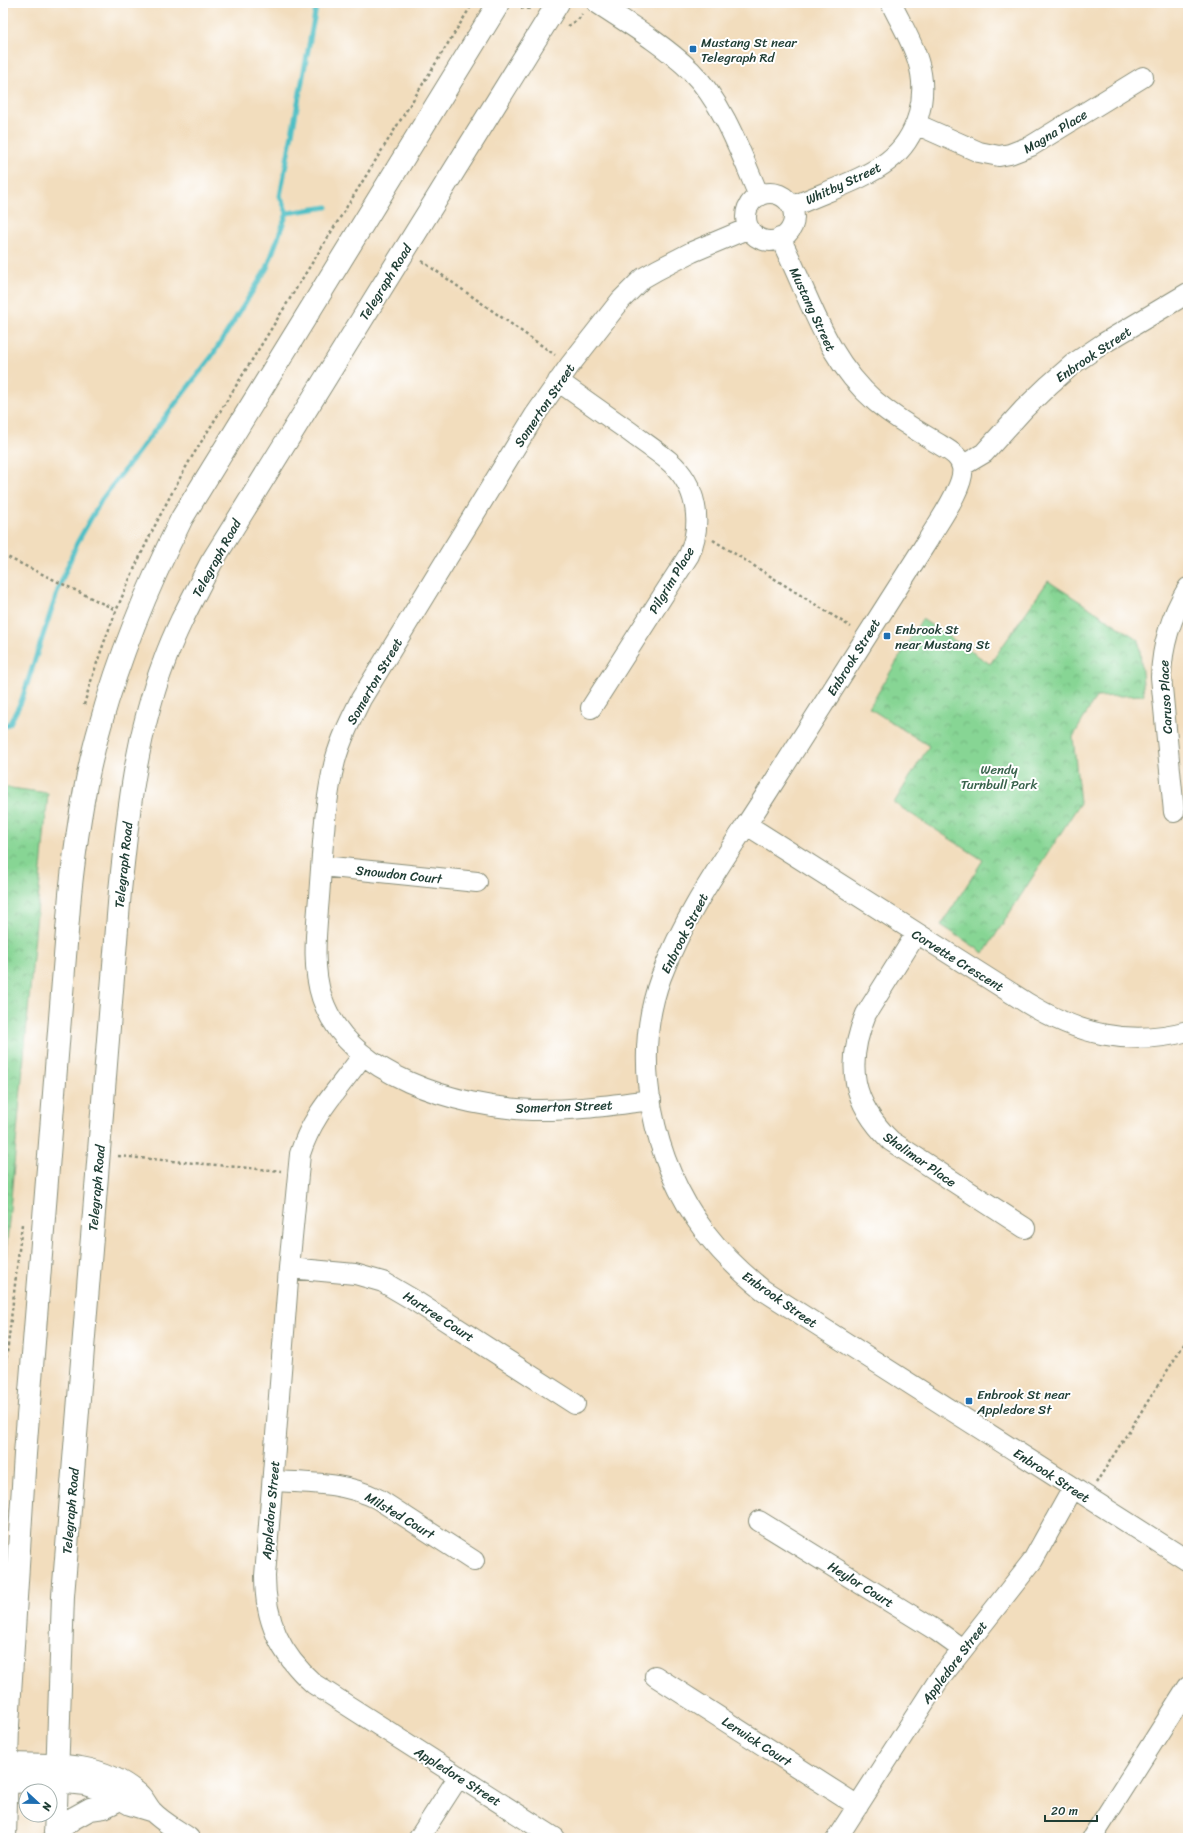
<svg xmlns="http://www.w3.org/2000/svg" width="1191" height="1841" font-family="Sriracha,sans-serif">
  <defs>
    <pattern id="park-crowns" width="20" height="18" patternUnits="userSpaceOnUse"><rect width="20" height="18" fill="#87d594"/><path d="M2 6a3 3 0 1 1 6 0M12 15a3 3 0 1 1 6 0" fill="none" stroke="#6eae7a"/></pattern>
  </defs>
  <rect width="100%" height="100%" fill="#fff"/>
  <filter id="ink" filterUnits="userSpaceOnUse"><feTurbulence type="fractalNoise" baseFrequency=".025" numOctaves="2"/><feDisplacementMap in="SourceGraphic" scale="8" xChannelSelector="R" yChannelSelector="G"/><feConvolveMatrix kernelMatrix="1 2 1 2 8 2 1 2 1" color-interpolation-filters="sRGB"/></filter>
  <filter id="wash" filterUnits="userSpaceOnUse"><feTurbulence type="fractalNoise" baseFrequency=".012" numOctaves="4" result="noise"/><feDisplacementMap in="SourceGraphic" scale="16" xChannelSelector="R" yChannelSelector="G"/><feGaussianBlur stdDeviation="0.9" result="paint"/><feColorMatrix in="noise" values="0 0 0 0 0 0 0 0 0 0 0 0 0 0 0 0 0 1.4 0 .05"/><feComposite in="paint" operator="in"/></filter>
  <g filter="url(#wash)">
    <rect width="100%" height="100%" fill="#f2ddbd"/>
    <!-- park -->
    <path fill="url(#park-crowns)" stroke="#538964" d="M 1048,581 L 1139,640 L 1144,695 L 1096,697 L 1073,737 L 1080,803 L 984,953 L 941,925 L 983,860 L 894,803 L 929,746 L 869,708 L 922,619 L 990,664 Z
      M 3,787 L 48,793 L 3,1286 Z"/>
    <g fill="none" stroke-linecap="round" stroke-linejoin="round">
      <!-- stream -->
      <path stroke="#50bfc5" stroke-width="5" d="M 287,213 L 327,207
        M 3,727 L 10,723 L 21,702 L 58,590 L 77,543 L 102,499 L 212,356 L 267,268 L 287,213 L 280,196 L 317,3"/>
    </g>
  </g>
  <g filter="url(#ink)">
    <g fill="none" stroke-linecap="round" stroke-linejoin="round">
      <defs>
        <path id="minor" d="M 597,3 C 629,24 663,44 691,71 C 724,104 741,154 759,196
          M 916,124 L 979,152 L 999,156 L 1010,154 L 1031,146 L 1143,77
          M746 217a24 24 0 1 1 48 0a24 24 0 1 1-48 0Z
          M 792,207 C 821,193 864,180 888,161 C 918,138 929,96 918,61 C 912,41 900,22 891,3
          M 780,238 C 810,296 824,357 876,402 C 893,416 912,428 931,439 C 939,445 949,449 956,456 C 959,459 961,463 962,467 C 966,485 937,524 928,540 C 876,621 824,703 772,785 C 733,847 687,908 661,977 C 630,1061 653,1162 705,1232 C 722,1254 742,1273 763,1290 L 1188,1561
          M 558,381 C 582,398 606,415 630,432 C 643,442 657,451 669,461 C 697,485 703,523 689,555 L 591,708
          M 962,466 L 984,453 L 1024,409 L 1049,385 L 1073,364 L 1104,343 L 1188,293
          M 1174,812 L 1161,677 C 1162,644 1171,616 1188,588
          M 747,825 L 1027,1003 C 1078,1034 1129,1047 1188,1031
          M 322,866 L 477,882
          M 916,934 L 866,1014 C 845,1065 852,1103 891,1141 L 1025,1228
          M 363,1055 C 339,1089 313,1113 300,1154 L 289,1268 L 265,1576 C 265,1621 280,1654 314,1684 L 555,1838
          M 651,1100 C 612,1105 571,1111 532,1110 C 458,1107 348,1076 322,998 C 310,962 318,920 320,883 C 323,843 325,800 335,761 C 341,739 351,719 361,699 L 535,415 L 570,365 L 621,300 L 643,278 L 657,270 L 692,252 L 749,228
          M 289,1268 L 355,1274 L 383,1282 L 412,1299 L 575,1404
          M 273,1481 C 309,1483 344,1482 378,1499 L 474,1561
          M 759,1521 L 937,1631 L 962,1649
          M 655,1676 L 858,1806
          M 3,1763 C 50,1764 99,1760 137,1792 C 144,1797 147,1805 152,1811 C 162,1822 178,1830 189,1838
          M 3,1783 L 56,1782 L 85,1785 L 109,1793 L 130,1805 L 153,1812
          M 419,1838 L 459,1776
          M 837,1838 L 938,1681 L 1033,1560 L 1073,1488
          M 1092,1838 L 1188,1687"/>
        <path id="major" d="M 55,1832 L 72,1819 L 90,1809 L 104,1807 L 120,1799
          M 5,1838 L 8,1725 L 25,1454 L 70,894 C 76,838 84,781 100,726 C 120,654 149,584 182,518 L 499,3
          M 55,1838 L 63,1596 L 120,891 C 128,814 136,735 164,662 C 176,628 194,596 211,563 L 558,3"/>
      </defs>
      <!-- minor casing -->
      <use href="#minor" stroke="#888d78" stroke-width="22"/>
      <!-- major casing -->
      <use href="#major" stroke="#888d78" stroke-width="24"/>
      <!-- path -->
      <path stroke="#888d78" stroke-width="2.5" stroke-dasharray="3 3" stroke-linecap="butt" d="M 521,8 L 532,9
        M 568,26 L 578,20 L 582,14
        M 422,261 L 555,355
        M 713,540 L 851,627
        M 3,555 L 116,610
        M 84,705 C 108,619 146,538 190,460 L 473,3
        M 118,1156 L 281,1171
        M 3,1388 L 22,1224
        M 1096,1483 L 1188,1338"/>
      <!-- minor -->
      <use href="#minor" stroke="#fff" stroke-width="20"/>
      <!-- major -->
      <use href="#major" stroke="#fff" stroke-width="22"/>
    </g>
  </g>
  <!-- markers -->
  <g fill="#1f6fb2" stroke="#fff" stroke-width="1.5">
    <rect x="689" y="45" width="8" height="8" rx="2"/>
    <rect x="883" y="632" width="8" height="8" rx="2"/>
    <rect x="965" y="1397" width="8" height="8" rx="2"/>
  </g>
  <g text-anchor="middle" stroke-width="4" stroke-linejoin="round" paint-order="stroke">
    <!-- poi labels -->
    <g font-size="13" fill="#1f3d34" stroke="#fff" text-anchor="start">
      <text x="701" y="47">Mustang St near<tspan x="701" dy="15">Telegraph Rd</tspan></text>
      <text x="895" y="634">Enbrook St<tspan x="895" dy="15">near Mustang St</tspan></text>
      <text x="977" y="1399">Enbrook St near<tspan x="977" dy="15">Appledore St</tspan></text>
    </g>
    <!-- street labels -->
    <g font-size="13" fill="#1f3d34" stroke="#fff">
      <text transform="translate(1055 131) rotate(-31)" y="5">Magna Place</text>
      <text transform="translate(843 183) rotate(-25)" y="5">Whitby Street</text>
      <text transform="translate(385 282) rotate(-58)" y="5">Telegraph Road</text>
      <text transform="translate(813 309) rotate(65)" y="5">Mustang Street</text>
      <text transform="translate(1093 354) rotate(-34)" y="5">Enbrook Street</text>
      <text transform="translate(544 405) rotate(-56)" y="5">Somerton Street</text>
      <text transform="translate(216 558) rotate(-61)" y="5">Telegraph Road</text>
      <text transform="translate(671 580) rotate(-59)" y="5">Pilgrim Place</text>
      <text transform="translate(853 657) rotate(-58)" y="5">Enbrook Street</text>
      <text transform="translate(374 681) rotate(-60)" y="5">Somerton Street</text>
      <text transform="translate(1165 697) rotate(-93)" y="5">Caruso Place</text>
      <text transform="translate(123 865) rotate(-84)" y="5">Telegraph Road</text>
      <text transform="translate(399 874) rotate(6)" y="5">Snowdon Court</text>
      <text transform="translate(684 933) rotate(-63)" y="5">Enbrook Street</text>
      <text transform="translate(958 960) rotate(32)" y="5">Corvette Crescent</text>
      <text transform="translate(564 1106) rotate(-2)" y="5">Somerton Street</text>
      <text transform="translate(920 1159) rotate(35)" y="5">Shalimar Place</text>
      <text transform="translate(96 1188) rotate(-85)" y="5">Telegraph Road</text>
      <text transform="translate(780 1299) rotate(35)" y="5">Enbrook Street</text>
      <text transform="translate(439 1316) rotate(33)" y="5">Hartree Court</text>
      <text transform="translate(1052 1475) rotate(33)" y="5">Enbrook Street</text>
      <text transform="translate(270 1510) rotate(-85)" y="5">Appledore Street</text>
      <text transform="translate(70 1511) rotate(-85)" y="5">Telegraph Road</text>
      <text transform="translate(400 1515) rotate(31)" y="5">Milsted Court</text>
      <text transform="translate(861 1584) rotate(32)" y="5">Heylor Court</text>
      <text transform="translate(954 1662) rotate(-53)" y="5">Appledore Street</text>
      <text transform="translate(757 1741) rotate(33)" y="5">Lerwick Court</text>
      <text transform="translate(458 1776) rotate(32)" y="5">Appledore Street</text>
    </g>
    <!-- park labels -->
    <g font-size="13" fill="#39634c" stroke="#fff">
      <text x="999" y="774">Wendy<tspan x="999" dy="15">Turnbull Park</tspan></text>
    </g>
  </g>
  <!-- margin -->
  <rect width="1191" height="1841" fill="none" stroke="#fff" stroke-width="16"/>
  <!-- north arrow -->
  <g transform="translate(38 1803) rotate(112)"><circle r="19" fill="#ffffff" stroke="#a5b1ae"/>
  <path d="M0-3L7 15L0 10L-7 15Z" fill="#1f6fb2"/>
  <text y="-6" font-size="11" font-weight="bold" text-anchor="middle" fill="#1f3d34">N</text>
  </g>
  <!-- scale -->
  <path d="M1045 1815v6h52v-6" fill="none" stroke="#1f3d34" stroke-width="2"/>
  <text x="1051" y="1815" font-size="12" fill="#1f3d34" stroke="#ffffff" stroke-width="3" paint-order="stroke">20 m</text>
</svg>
